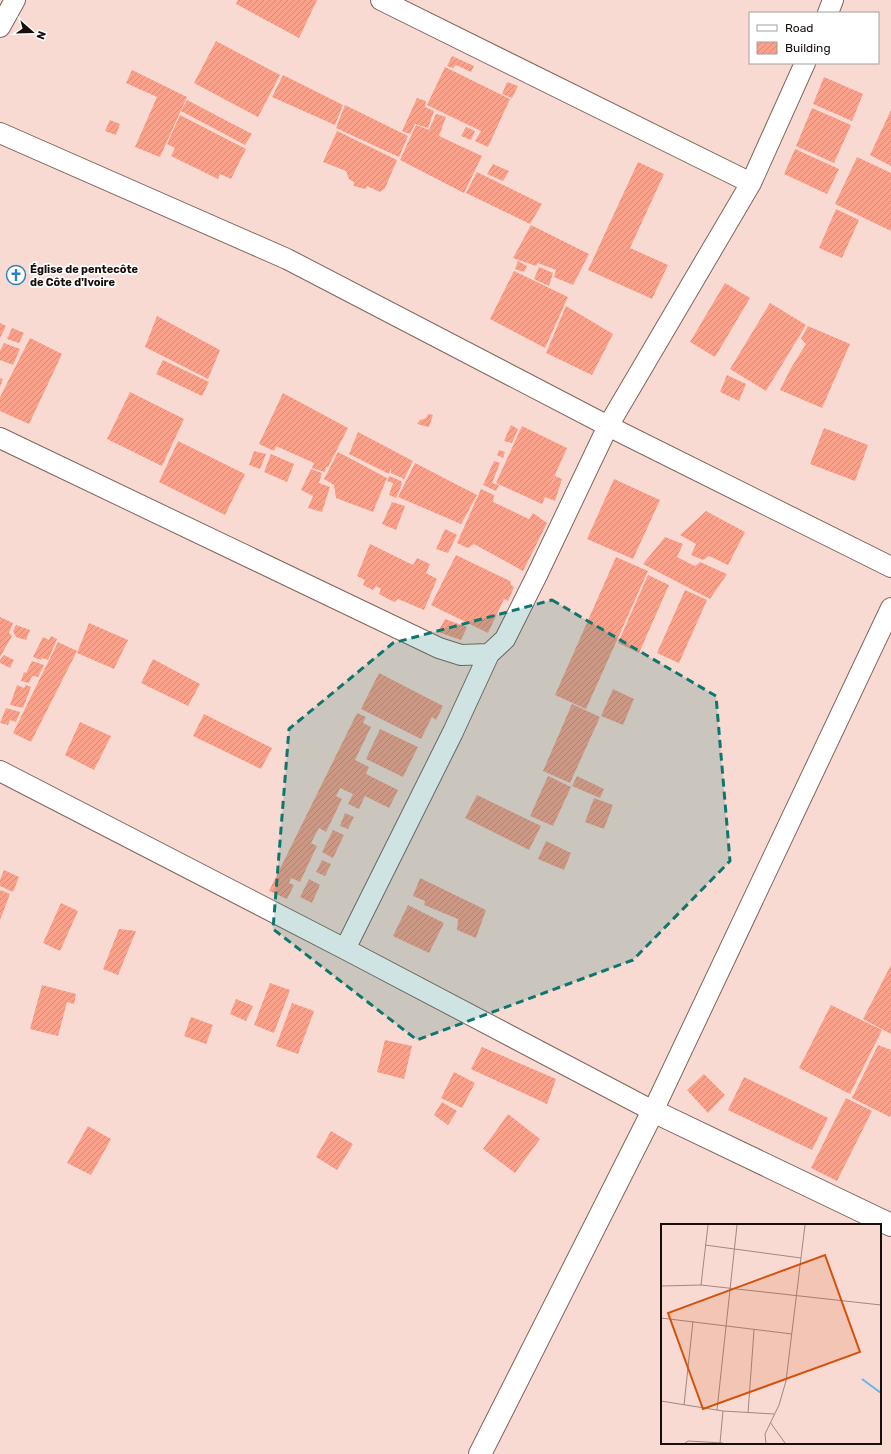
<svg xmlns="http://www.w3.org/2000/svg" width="891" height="1454" font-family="Rubik,sans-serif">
  <defs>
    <pattern id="building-hatch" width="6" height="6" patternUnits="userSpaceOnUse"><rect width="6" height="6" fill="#faa18b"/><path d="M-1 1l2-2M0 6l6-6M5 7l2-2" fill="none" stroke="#d68977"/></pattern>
  </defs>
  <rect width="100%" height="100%" fill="#f9dad2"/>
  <!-- building -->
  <path fill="url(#building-hatch)" d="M 238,0 L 317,0 L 299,38 L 236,4 Z
    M 216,41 L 280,75 L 258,117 L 194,83 Z
    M 452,56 L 474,66 L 471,72 L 456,65 L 453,68 L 447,66 Z
    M 445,67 L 510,99 L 488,147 L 475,141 L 481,131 L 427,105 Z
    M 132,70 L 187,97 L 160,157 L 135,147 L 157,97 L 126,83 Z
    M 283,75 L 343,105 L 335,125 L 272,97 Z
    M 824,77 L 863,94 L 852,121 L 813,104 Z
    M 507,82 L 518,86 L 512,98 L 502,94 Z
    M 417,98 L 426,101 L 425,107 L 434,111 L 428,128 L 415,124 L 410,134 L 402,131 Z
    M 187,100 L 252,134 L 245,145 L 181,111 Z
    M 345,105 L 408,136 L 399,157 L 336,128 Z
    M 812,108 L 851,125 L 834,163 L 796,146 Z
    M 891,110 L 891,166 L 870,155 Z
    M 436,114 L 446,117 L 439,136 L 482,156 L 464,193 L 400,160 L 416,125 L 429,130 Z
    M 180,115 L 246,149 L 231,179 L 220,174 L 218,179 L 171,156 L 175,148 L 167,144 Z
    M 110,120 L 120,124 L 116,135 L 105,131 Z
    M 466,127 L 475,131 L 471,140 L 461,136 Z
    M 337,131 L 397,160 L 385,188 L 380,192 L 367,186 L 365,189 L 354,186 L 354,182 L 349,179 L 346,171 L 323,162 Z
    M 795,149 L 839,169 L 827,194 L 784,174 Z
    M 857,157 L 891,173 L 891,231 L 835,204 Z
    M 638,162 L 664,174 L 630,248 L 668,265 L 652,299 L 588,270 Z
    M 493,164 L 509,171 L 503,181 L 487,174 Z
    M 477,172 L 542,204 L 530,224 L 466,193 Z
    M 836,209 L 859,220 L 842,258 L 819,248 Z
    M 531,225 L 589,254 L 573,285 L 554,277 L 556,270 L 538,263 L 536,266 L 513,258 Z
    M 518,261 L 527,266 L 524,272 L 515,269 Z
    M 539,267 L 553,273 L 549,286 L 534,279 Z
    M 514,271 L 568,297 L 545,348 L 490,319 Z
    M 725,283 L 750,298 L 715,357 L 690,342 Z
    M 770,303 L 806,325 L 766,391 L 730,369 Z
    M 566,306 L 613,334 L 592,375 L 546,353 Z
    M 157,316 L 220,350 L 208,379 L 145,347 Z
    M 0,323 L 6,326 L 0,338 Z
    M 808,326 L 850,344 L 822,408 L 780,390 L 791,368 L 806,344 L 801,339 Z
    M 12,328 L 24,333 L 19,343 L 7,339 Z
    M 30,338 L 62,354 L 29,424 L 0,411 L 0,397 Z
    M 4,343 L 20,349 L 13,365 L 0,360 L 0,351 Z
    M 163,360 L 209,382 L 202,396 L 156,374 Z
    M 727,375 L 746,384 L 739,401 L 720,392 Z
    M 0,378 L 3,379 L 0,387 Z
    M 130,392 L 184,419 L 162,466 L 107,439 Z
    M 283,393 L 348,428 L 328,467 L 326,467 L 325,472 L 312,468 L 314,463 L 276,446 L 274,451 L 259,444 Z
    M 428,414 L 433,415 L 429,427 L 417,424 L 420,420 L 426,418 Z
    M 511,425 L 518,429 L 512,443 L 504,441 Z
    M 522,426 L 567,448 L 542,504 L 496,483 Z
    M 824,428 L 868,445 L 855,481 L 810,464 Z
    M 358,432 L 413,461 L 404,479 L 391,473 L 391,468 L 389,474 L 349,454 Z
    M 178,441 L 245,474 L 225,515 L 159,482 Z
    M 499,450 L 505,452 L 503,458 L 497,455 Z
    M 254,451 L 266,454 L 260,469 L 249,465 Z
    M 338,452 L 387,478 L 373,512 L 336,498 L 334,485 L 324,479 Z
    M 271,454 L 294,464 L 287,482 L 264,472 Z
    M 494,461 L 500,463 L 492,483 L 499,485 L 496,491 L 483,485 Z
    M 415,463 L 477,495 L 461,524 L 398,497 Z
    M 311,469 L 322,473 L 319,483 L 330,487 L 322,512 L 308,508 L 313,496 L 301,490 Z
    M 389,476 L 401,481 L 402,484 L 396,498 L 389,495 L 393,483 L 387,481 Z
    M 555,476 L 562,479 L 555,501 L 545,497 Z
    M 614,479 L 660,500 L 633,559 L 587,539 Z
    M 481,489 L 494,495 L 493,502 L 529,519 L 533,513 L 547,523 L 523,571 L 474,544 L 468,548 L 457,543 Z
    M 392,502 L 405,506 L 396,530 L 382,524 Z
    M 706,511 L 745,532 L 728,565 L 709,556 L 703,560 L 691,555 L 696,544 L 680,535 Z
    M 445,529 L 457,535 L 448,553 L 436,549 Z
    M 665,537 L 683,544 L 677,557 L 695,566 L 700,562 L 727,574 L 710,599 L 643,564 Z
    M 370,544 L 413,565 L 417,558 L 430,564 L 426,573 L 437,579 L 424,610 L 398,599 L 394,602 L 379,594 L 381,589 L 376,586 L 373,590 L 363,585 L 365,580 L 357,576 Z
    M 456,555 L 510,581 L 511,585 L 514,587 L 508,601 L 504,599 L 488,633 L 431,605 Z
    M 616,557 L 648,571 L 586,709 L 555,695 Z
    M 648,575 L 669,585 L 639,653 L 618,643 Z
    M 685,590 L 707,600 L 679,663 L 657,653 Z
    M 0,617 L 13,623 L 9,633 L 12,636 L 0,657 Z
    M 445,619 L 467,627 L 461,640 L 438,632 Z
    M 89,623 L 128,640 L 114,669 L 77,653 Z
    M 16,625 L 30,630 L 26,640 L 16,637 L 13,631 Z
    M 51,636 L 57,639 L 48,660 L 42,658 L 41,660 L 33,657 L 43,637 L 49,640 Z
    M 58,642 L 77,651 L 31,742 L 13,733 Z
    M 4,655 L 14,660 L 10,668 L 0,663 L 0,660 Z
    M 153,659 L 200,684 L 188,706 L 141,683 Z
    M 32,661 L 44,665 L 38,677 L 32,676 L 29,683 L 21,681 L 24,672 L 26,673 Z
    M 379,673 L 443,706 L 436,720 L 432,717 L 421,739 L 361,709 Z
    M 17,685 L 24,688 L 26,685 L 31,687 L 23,708 L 10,705 Z
    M 613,689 L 634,699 L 623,725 L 601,716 Z
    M 572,704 L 600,717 L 570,783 L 543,771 Z
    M 6,708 L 20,712 L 16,722 L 10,720 L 8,725 L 0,723 Z
    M 357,713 L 366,717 L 363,723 L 371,727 L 355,760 L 369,767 L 366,774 L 398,790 L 389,808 L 365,796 L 359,809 L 348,804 L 353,794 L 340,788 L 336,796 L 342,799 L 326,832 L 319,828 L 311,843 L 317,846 L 300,882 L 291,878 L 289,883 L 294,885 L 287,899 L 269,891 Z
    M 204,714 L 272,748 L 261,769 L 193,736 Z
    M 80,722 L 111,736 L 94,770 L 65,755 Z
    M 380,729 L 418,747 L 403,777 L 366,759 Z
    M 548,776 L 571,787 L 553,826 L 530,816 Z
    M 577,776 L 604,789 L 600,798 L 572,786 Z
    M 477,795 L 541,826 L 529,850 L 465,818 Z
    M 594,798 L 613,805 L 604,829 L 585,822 Z
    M 345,813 L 354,817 L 348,829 L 340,826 Z
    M 333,830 L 344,835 L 333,858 L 322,852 Z
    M 546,841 L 571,853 L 564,870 L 538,859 Z
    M 322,860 L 331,864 L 325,876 L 316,872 Z
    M 4,870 L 19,877 L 13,892 L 0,886 L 0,880 Z
    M 420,878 L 486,910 L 476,938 L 457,930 L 458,919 L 424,905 L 425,901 L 413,896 Z
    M 309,879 L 320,885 L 312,903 L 300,897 Z
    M 0,890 L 10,894 L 0,920 Z
    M 61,903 L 78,911 L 60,951 L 43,943 Z
    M 408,905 L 444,923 L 429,953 L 393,936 Z
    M 119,929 L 136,931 L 118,975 L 103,969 Z
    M 891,965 L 891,1034 L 863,1019 Z
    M 270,983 L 290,990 L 274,1033 L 254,1025 Z
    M 42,985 L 76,994 L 74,1004 L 67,1002 L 58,1036 L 30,1029 Z
    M 236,999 L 253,1006 L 246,1021 L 230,1014 Z
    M 292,1003 L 314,1011 L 298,1054 L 276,1046 Z
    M 831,1005 L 882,1030 L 850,1094 L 799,1068 Z
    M 191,1017 L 213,1025 L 206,1044 L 184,1036 Z
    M 385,1040 L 412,1046 L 404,1079 L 377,1072 Z
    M 878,1045 L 891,1050 L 891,1114 L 890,1117 L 852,1098 Z
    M 482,1047 L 556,1079 L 547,1104 L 471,1069 Z
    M 454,1072 L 475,1083 L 462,1108 L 441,1098 Z
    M 704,1074 L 725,1095 L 708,1113 L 687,1090 Z
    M 744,1077 L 828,1118 L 812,1150 L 728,1110 Z
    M 846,1098 L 872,1111 L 837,1181 L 811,1168 Z
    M 442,1102 L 457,1111 L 448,1125 L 434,1115 Z
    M 508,1114 L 540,1139 L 515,1173 L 483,1149 Z
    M 88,1126 L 111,1139 L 91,1175 L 67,1163 Z
    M 331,1131 L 353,1144 L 337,1170 L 316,1157 Z"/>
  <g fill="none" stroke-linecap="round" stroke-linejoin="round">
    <defs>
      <path id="minor" d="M 381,0 L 751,183
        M 828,13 L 833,0
        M 0,27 L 15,0
        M 0,133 L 287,259 L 608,426 L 891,567
        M 0,438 L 439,648 L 461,655 L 489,654
        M 0,771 L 345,949 L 653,1111 L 891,608
        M 345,949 L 453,732 L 489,654 L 505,639 L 538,573 L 608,426 L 751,183 L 805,63"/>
      <path id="tertiary" d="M 480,1454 L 653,1111 L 891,1225"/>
    </defs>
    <!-- minor casing -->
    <use href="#minor" stroke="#80655e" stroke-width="22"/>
    <!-- tertiary casing -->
    <use href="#tertiary" stroke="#80655e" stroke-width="24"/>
    <!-- minor -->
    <use href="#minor" stroke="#fff" stroke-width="20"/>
    <!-- tertiary -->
    <use href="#tertiary" stroke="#fff" stroke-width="22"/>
  </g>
  <!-- marked area -->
  <path fill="#0f766e" fill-opacity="0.2" stroke="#0f766e" stroke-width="3" stroke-dasharray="8 5" stroke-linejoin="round" d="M 552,600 L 716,696 L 730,861 L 633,960 L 417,1040 L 273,929 L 289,729 L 393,643 Z"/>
  <!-- icons -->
  <defs>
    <symbol id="church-ring" viewBox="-11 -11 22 22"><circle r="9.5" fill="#fff" stroke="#3185b5" stroke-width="1.5"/><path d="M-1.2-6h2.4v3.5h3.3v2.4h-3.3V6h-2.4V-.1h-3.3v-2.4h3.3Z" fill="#3185b5"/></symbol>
  </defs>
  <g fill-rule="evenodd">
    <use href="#church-ring" x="5" y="264" width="22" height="22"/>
  </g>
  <g text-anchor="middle" stroke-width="3.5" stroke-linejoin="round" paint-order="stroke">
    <!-- poi labels -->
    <g font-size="11" font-weight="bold" fill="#180e0c" stroke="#fff" text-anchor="start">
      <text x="30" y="273">Église de pentecôte<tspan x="30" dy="13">de Côte d'Ivoire</tspan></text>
    </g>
  </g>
  <!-- overview -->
  <g transform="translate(661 1224)">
    <rect width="220" height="220" fill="#f9dad2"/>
    <path fill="none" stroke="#61b6ea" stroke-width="2" d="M 201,155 L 220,169"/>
    <path fill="none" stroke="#9f8883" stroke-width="1" d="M 44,21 L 140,34M 40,61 L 47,1M 0,62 L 40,61 L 220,81M 0,94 L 131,110M 0,177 L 62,187 L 113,190M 23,181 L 32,97M 56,186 L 76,1M 87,189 L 93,106M 109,198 L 124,219M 24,219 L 27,217 L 62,219M 59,219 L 62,187M 105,219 L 104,210 L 118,181 L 125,157 L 144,1"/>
    <path fill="#d3520c" fill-opacity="0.15" stroke="#d3520c" stroke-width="2" d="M 164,31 L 199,128 L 42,185 L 7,89 Z"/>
    <rect width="220" height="220" fill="none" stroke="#180e0c" stroke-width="2"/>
  </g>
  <!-- legend -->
  <rect x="749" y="12" width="130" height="52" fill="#ffffff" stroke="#a39f9e"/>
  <rect x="757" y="25" width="20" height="6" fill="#ffffff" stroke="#a39f9e"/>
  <text x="785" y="32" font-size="12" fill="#180e0c">Road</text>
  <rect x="757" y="42" width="20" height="12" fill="url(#building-hatch)" stroke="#a39f9e"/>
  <text x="785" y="52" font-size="12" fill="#180e0c">Building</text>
  <!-- north arrow -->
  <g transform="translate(32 32) rotate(110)" stroke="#ffffff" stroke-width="3" paint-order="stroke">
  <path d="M0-3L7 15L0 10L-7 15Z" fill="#180e0c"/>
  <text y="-6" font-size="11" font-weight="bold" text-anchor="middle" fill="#180e0c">N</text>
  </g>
</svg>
